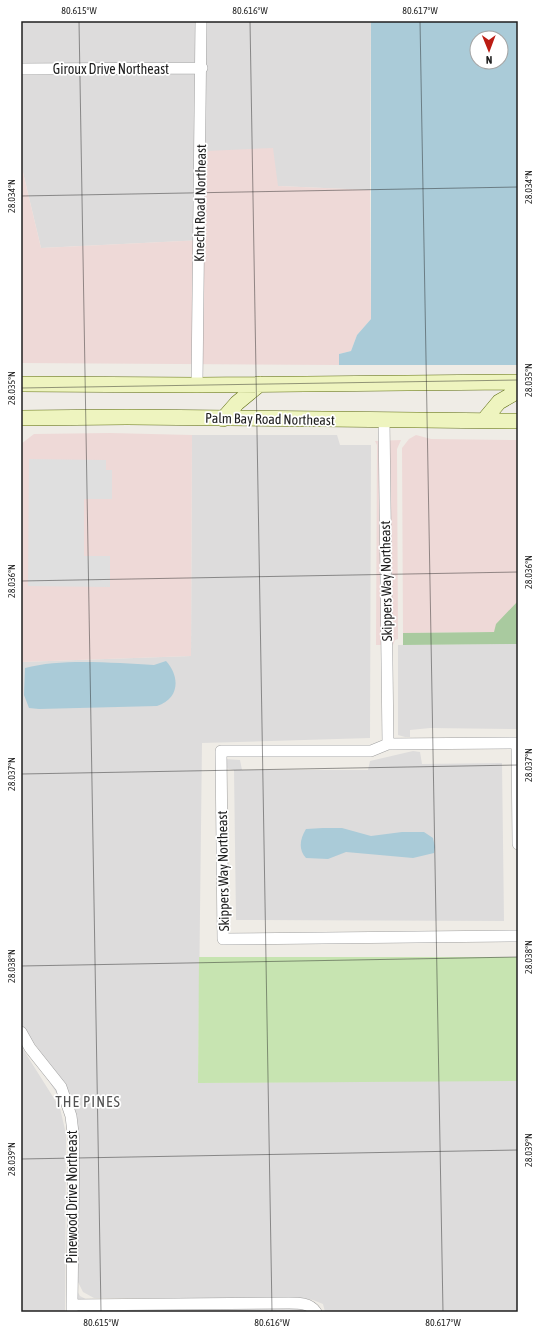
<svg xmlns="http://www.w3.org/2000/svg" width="539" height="1333" font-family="'Asap Condensed',sans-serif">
  <rect width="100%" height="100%" fill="#efece6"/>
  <!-- residential -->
  <path fill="#dddcdc" d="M 21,21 L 371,21 L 370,190 L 278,186 L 206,152 L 204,240 L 41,248 L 21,164 Z
    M 192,435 L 337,435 L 340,445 L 371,445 L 370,738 L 202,743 L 198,1083 L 518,1080 L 518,1312 L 325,1312 L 323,1304 L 313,1300 L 300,1298 L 94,1298 L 83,1292 L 78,1282 L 79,1153 L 50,1066 L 21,1024 L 21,662 L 191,656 Z
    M 518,644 L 518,729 L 430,728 L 410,730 L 410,737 L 405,737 L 398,735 L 398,645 Z
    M 413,751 L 420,752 L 422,764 L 502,763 L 504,921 L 236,920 L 234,770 L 225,768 L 225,759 L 240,760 L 242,770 L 368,770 L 370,761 Z
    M 21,1034 L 61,1089 L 68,1108 L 74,1154 L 72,1282 L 80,1296 L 95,1304 L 300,1303 L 319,1308 L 320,1312 L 70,1312 L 71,1134 L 64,1105 L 21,1037 Z
    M 21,1046 L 60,1108 L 66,1134 L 65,1312 L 21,1312 Z"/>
  <!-- commercial -->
  <path fill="#eed9d7" d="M 273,148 L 278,186 L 370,190 L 371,319 L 357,335 L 351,351 L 339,354 L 339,365 L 21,363 L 21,164 L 41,248 L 203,240 L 206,151 Z
    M 110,433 L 192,435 L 191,656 L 21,662 L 21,444 L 34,434 Z
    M 416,435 L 431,439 L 518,440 L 518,601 L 494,632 L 403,633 L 402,448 L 409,439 Z
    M 401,440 L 397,449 L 398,639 L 395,640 L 393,645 L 376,645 L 377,445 L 375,441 Z"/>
  <!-- grass -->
  <path fill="#c7e4b1" d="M 199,957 L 518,957 L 518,1081 L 198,1083 Z"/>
  <!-- forest -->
  <path fill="#a9ca9f" d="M 518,601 L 518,644 L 403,645 L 403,633 L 494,632 L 496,624 Z"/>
  <!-- parking -->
  <path fill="#dfdfdf" d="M 29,459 L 106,460 L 106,470 L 112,470 L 112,499 L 84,499 L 84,556 L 110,556 L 110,587 L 28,586 Z"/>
  <!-- water -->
  <path fill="#aacbd8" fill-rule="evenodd" d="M 371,21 L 518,21 L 518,365 L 339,365 L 339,354 L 351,351 L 357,335 L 371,319 ZM 477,38 L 501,38 L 501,62 L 477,62 Z
    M 166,661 C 180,676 180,699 157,706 L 39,709 L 29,708 L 24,695 L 25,668 C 62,658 115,663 154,665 Z
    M 323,828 L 342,828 L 371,836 L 402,832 L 424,832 L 433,838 L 435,847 L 434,853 L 413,858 L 346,852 L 328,859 L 306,858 C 298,849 300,839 306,829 Z"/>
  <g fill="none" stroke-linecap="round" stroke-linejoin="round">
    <defs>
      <path id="minor" d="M 21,69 L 202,68
        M 197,385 L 201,21
        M 384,419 L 388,744
        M 518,844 L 517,743 L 388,744 L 371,751 L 221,751 L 223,939 L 518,936
        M 21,1032 L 30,1048 L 61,1087 L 71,1116 L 74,1141 L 72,1305
        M 72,1311 L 72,1305 L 289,1303 C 299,1303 310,1303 316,1312"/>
      <path id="secondary" d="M 21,384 L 197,385 L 518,382
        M 21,418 L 127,417 L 518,421
        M 223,419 L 237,403 L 260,384
        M 484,420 L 499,402 L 518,391"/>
    </defs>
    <!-- minor casing -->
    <use href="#minor" stroke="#a0a0a0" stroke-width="12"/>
    <!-- secondary casing -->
    <use href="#secondary" stroke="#5d6c0f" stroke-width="16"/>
    <!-- minor -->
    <use href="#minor" stroke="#fff" stroke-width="11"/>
    <!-- secondary -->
    <use href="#secondary" stroke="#eef4bf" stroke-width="15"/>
  </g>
  <!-- ticks -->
  <path fill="none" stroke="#1f1f1f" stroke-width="1" stroke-opacity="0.45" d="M 79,21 L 101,1312M 250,21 L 272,1312M 420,21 L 443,1312M 21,196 L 518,187M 21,388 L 518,380M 21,581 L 518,572M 21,774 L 518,765M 21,966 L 518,957M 21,1159 L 518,1150"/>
  <g text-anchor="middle" stroke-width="3.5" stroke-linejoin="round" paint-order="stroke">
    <!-- street labels -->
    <g font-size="14" fill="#1f1f1f" stroke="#fff">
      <text x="111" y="74">Giroux Drive Northeast</text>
      <text transform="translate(200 203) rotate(-89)" y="5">Knecht Road Northeast</text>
      <text transform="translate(270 419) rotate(1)" y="5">Palm Bay Road Northeast</text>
      <text transform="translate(386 581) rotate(-91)" y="5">Skippers Way Northeast</text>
      <text transform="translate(223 871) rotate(-91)" y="5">Skippers Way Northeast</text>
      <text transform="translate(72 1197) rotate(-90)" y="5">Pinewood Drive Northeast</text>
    </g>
    <!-- neighbourhood labels -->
    <g font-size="15" letter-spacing="1" fill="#525252" stroke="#fff">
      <text x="88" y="1107">THE PINES</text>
    </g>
  </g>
  <!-- border -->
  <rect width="539" height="1333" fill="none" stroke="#ffffff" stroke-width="44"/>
  <!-- north arrow -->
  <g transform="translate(489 50) rotate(179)"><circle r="19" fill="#ffffff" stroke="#a5a5a5"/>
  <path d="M0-3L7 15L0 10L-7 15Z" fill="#bb1c13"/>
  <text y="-6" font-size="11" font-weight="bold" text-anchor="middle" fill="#1f1f1f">N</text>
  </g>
  <rect x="22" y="22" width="495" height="1289" fill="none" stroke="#1f1f1f" stroke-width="1.5"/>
  <g font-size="10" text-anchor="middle" fill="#1f1f1f">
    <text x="79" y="14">80.615°W</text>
    <text x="250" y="14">80.616°W</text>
    <text x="420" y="14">80.617°W</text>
    <text transform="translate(528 187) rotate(-90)" y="4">28.034°N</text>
    <text transform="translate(11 196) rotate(-90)" y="4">28.034°N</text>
    <text transform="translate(528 380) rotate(-90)" y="4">28.035°N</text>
    <text transform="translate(11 388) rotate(-90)" y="4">28.035°N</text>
    <text transform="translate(528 572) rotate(-90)" y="4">28.036°N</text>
    <text transform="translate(11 581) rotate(-90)" y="4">28.036°N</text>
    <text transform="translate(528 765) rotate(-90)" y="4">28.037°N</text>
    <text transform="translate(11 774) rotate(-90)" y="4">28.037°N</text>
    <text transform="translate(528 957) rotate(-90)" y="4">28.038°N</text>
    <text transform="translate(11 966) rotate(-90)" y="4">28.038°N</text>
    <text transform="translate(528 1150) rotate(-90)" y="4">28.039°N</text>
    <text transform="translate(11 1159) rotate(-90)" y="4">28.039°N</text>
    <text x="101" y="1326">80.615°W</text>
    <text x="272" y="1326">80.616°W</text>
    <text x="443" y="1326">80.617°W</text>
  </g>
</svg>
